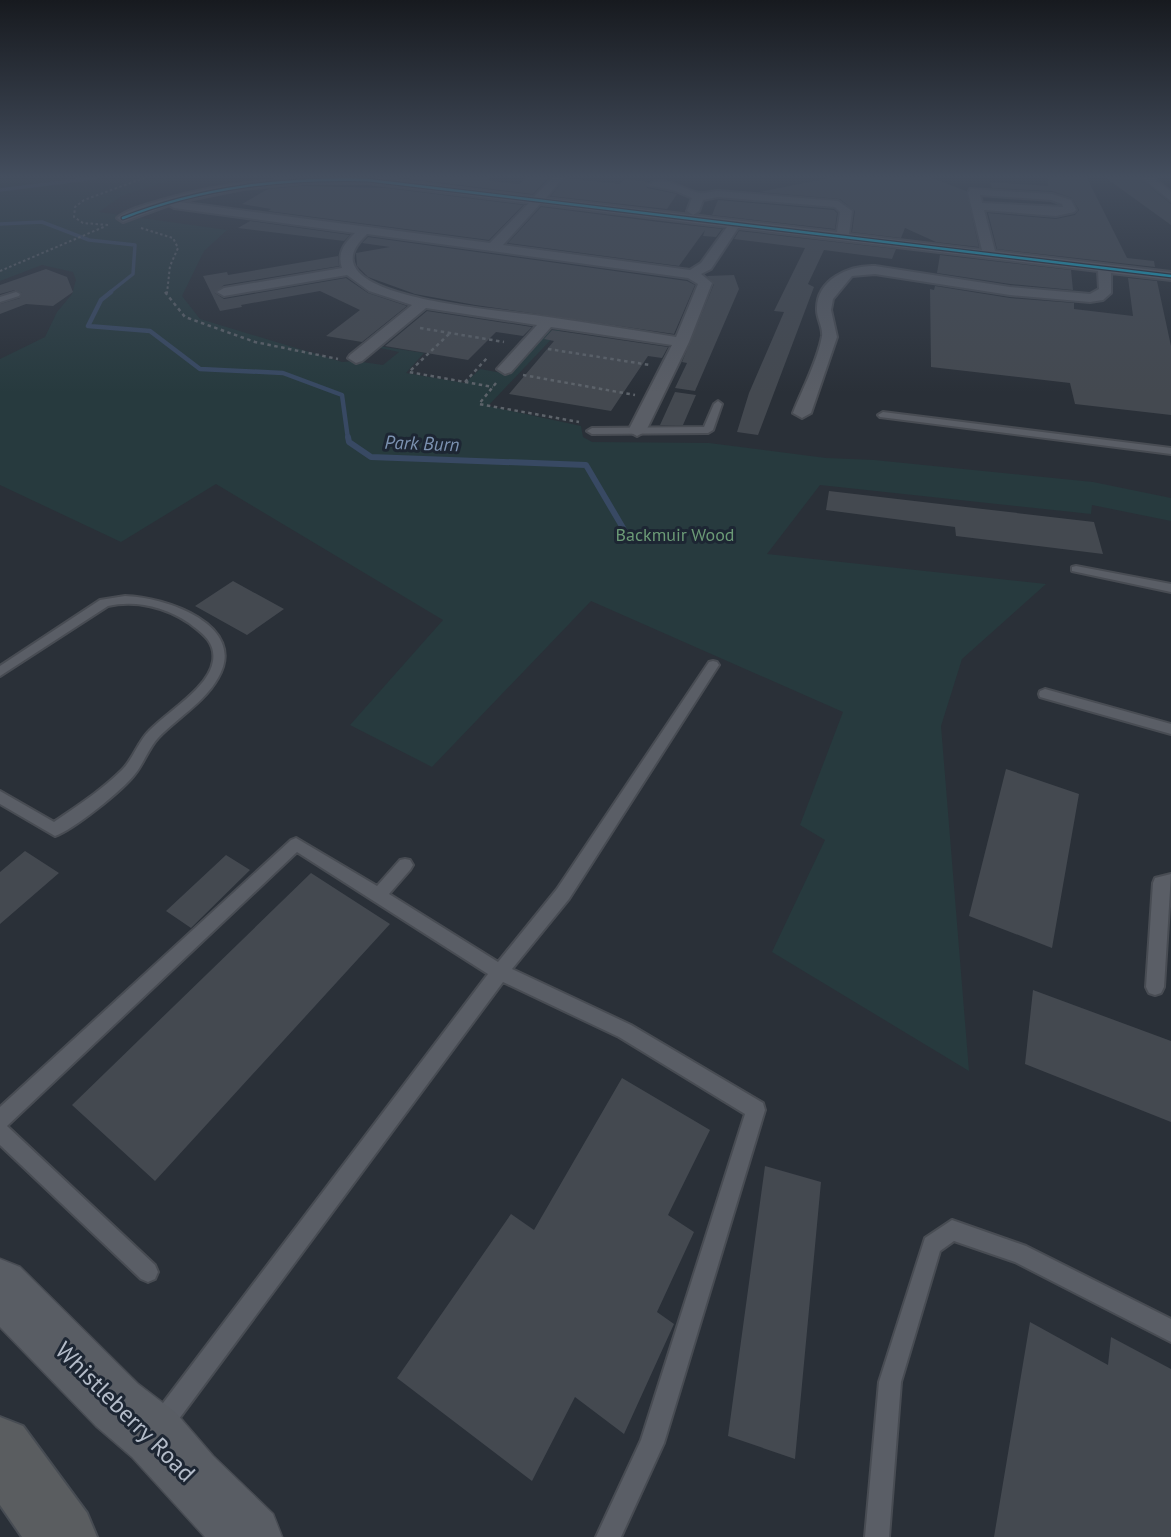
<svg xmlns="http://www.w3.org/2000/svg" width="1171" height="1537" font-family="'PT Sans',sans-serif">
  <rect width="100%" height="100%" fill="#2a3038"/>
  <!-- green -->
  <path fill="#273a3e" d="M 0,178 L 180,178 L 123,195 L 99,212 L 227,230 L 204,251 L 182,296 L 200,319 L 342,362 L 355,361 L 383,365 L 399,352 L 376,347 L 378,346 L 424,353 L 406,373 L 465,383 L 480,369 L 508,374 L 545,332 L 561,329 L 488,406 L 581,426 L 583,437 L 592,442 L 709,443 L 826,458 L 874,460 L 1093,482 L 1171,498 L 1171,521 L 1092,505 L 1091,514 L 820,485 L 767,554 L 1046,584 L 962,659 L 941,726 L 969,1071 L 772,952 L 825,840 L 800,825 L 843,712 L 591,601 L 432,767 L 350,725 L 443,620 L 216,484 L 121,542 L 0,485 L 0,359 L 45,337 L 57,312 L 72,294 L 76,280 L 73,272 L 42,265 L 0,281 Z"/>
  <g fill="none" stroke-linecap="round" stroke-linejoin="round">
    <!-- stream-far2 -->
    <path stroke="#384963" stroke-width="3.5" d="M 0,190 L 95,178
      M 0,224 L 42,222 L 89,240 L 135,245 L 133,274 L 109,293"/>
    <!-- stream-far1 -->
    <path stroke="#384963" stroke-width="4.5" d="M 111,292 L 101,300 L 88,326 L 150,331 L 200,369 L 283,373 L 342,395 L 348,439"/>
    <!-- stream -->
    <path stroke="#384963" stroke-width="6" d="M 348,437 L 349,442 L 371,457 L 586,465 L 626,533 L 679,538"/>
  </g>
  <!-- building -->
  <path fill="#444950" d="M 404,178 L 489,178 L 489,181 L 519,184 L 525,178 L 548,178 L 533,194 Z
    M 565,178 L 620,184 L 625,179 L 648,182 L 646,184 L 647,188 L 677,194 L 667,209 L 551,196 Z
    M 829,178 L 932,178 L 966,191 L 979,247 L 936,242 L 905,228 L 901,238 L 852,232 L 855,211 L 840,199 L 760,192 Z
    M 1048,178 L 1087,178 L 1127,258 L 1154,261 L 1155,267 L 997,249 L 988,213 L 1056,219 L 1075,215 L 1079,210 L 1072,198 L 1052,191 L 992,188 L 990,182 L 1048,186 Z
    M 1106,178 L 1139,178 L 1171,204 L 1171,225 Z
    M 301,186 L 386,188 L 523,205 L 489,240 L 268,211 L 271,209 L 242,204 L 268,189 Z
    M 718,200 L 834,210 L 837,213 L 835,229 L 712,215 Z
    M 541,207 L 659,222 L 722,229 L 716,237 L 703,236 L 705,230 L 679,266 L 508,243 Z
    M 250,221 L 350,235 L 344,241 L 238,228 Z
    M 739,231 L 896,249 L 892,259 L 824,250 L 808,284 L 814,287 L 758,435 L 737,432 L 749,393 L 784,312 L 774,311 L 805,248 L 734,239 Z
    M 368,237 L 687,281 L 695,285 L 674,334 L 475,305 L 415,294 L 368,277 L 357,266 L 356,253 L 390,247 L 362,243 Z
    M 940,255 L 1071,270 L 1073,290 L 1010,284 L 937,273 Z
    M 338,256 L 339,266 L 224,285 L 215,293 L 224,299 L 346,278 L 368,293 L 407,306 L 362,342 L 326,336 L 360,310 L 320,291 L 241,305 L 242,307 L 220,311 L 203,276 L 227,272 L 228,275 Z
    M 46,269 L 67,277 L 73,292 L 53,306 L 26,304 L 0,314 L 0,304 L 20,298 L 22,293 L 15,290 L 0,294 L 0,285 Z
    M 734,275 L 739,289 L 695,391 L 675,388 L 687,363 L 682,362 L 714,284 L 707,276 Z
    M 1128,278 L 1157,281 L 1171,346 L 1171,415 L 1075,404 L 1070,383 L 931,367 L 930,289 L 934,290 L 935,286 L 1010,298 L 1074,303 L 1074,309 L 1133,316 Z
    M 427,311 L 532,327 L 523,336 L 496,332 L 468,360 L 385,346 Z
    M 552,330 L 668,347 L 662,358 L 648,356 L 611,411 L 509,394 L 554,341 L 544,339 Z
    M 675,392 L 696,395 L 683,425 L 660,425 Z
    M 829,491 L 1094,522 L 1103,554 L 956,536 L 955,527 L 826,510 Z
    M 233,581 L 284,609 L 247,635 L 195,606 Z
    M 1006,769 L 1079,794 L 1052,948 L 969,916 Z
    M 25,851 L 59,873 L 0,924 L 0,872 Z
    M 226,855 L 250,870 L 191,928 L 166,911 Z
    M 311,873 L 390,924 L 155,1181 L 72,1105 Z
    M 1033,990 L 1171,1041 L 1171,1122 L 1025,1064 Z
    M 622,1078 L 710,1130 L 668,1215 L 694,1232 L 657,1312 L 674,1324 L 624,1434 L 575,1397 L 532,1481 L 397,1378 L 511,1214 L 534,1230 Z
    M 765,1166 L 821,1182 L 795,1459 L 728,1436 Z
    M 1030,1322 L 1108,1365 L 1111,1337 L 1171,1369 L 1171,1537 L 994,1537 Z"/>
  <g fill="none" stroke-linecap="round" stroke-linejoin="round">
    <defs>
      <path id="lane" d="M 16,292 L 20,294 L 19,296 L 0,302 L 0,297 Z
        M 718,401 L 722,404 L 713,430 L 708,433 L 592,434 L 587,431 L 592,428 L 704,427 L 714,404 Z
        M 883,412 L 1171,448 L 1171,454 L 880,417 L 878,415 Z
        M 1076,566 L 1171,584 L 1171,592 L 1072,571 L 1072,567 Z
        M 125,596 C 165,597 249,625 218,678 C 204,703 177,718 158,738 C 148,749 144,763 135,774 C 123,790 73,830 55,836 L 0,804 L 0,791 L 54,822 C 77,806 102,790 122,770 C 133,759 138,742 149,731 C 167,712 209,688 213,661 C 216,642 202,633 189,623 C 165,607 136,600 108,606 L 0,676 L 0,666 L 100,600 Z
        M 713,661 L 717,662 L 719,665 L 717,668 L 569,899 L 512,969 L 631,1025 L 763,1103 L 765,1110 L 664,1443 L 621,1537 L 596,1537 L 641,1440 L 745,1114 L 619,1037 L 503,982 L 170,1431 L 162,1435 L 154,1431 L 150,1423 L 154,1415 L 488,974 L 297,852 L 7,1126 L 155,1265 L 158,1272 L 155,1279 L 148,1282 L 141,1279 L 0,1145 L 0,1107 L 291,840 L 296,838 L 377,886 L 400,860 L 405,859 L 410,860 L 413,865 L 410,870 L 389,894 L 498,962 L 557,889 L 709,662 Z
        M 1045,689 L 1171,724 L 1171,734 L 1040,697 L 1039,694 L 1040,691 Z
        M 1171,874 L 1164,987 L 1161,993 L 1155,995 L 1149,993 L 1146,987 L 1153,883 L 1155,878 Z
        M 952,1220 L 1026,1246 L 1171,1319 L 1171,1342 L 1015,1262 L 954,1241 L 940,1251 L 901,1382 L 889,1537 L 865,1537 L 879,1382 L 925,1238 Z"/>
      <path id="street" d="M 380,178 L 534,197 L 552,178 L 563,178 L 546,198 L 837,232 L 840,212 L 835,207 L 718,197 L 703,200 L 699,211 L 693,215 L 687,211 L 692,198 L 676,191 L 648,185 C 665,174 684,191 700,193 C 705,194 713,191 718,191 L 838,201 L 852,211 L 849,234 L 982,250 L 968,193 L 970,189 L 1052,194 L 1071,200 L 1076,210 L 1074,212 L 1056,216 L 984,210 L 995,251 L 1171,272 L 1171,280 L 1111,273 L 1111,293 L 1103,300 L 1090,302 L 1010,295 L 875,274 L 852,276 L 833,299 L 831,310 L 837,337 L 811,413 L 802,418 L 793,413 C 802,390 818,360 822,336 C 823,327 817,319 817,310 C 816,279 850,265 875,266 L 1010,287 L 1090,294 L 1099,289 L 1098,271 L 738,228 L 711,269 L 701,274 L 712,283 L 689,342 L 646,431 L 637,436 L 628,431 L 672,345 L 551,327 L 511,372 L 505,374 L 497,369 L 537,325 L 426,308 L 362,361 L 356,363 L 348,358 L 350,355 L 412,305 L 369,291 L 347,275 L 224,296 L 217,292 L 224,288 L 342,268 C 337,253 344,244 355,233 L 174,208 L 169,205 L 123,222 L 117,218 C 128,209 148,204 162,200 C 234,178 305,178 380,178 ZM 305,183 L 367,183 L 529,203 L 490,243 L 179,202 L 243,189 ZM 980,195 L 1051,200 L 1062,204 L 1063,207 L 982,203 ZM 540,204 L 727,227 L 701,263 L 690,270 L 503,245 ZM 367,234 L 688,278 L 698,284 L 676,337 C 633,330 591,323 548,317 C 510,311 373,302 355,267 C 348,254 358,243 367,234 Z
        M 1142,178 L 1154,178 L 1171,192 L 1171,201 Z"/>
      <path id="secondary" d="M 0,1259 L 20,1267 L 138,1384 L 176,1413 L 213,1456 L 273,1514 L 282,1537 L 205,1537 L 132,1457 L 96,1426 L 0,1327 Z"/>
      <path id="highway" d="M 0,1417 L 23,1426 L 87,1513 L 97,1537 L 22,1537 L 0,1505 Z"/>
    </defs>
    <!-- lane casing -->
    <use href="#lane" stroke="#484c53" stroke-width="4"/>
    <!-- street casing -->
    <use href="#street" stroke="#484c53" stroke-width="4"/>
    <!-- secondary casing -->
    <use href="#secondary" stroke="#484c53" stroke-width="3"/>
    <!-- highway casing -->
    <use href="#highway" stroke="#474c53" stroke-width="4"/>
    <!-- path-far1 -->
    <path stroke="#5d636a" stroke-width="2" stroke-dasharray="2.5 2.5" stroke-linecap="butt" d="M 108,225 L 83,223 L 74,217 L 75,207 L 84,200 L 144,178
      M 141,228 L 173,238 L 178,248 L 170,266 L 167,293
      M 0,271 L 106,226"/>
    <!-- path -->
    <path stroke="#5d636a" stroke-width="2.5" stroke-dasharray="3.5 3.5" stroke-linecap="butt" d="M 165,292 L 185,317 L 255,342 L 338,359
      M 420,328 L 504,342
      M 449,334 L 409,372 L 493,387
      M 548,349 L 650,365
      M 523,375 L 635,395
      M 465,382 L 487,358
      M 496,383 L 479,404 L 579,422"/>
    <!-- lane -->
    <use href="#lane" fill="#5a5e66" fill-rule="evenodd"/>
    <!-- street -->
    <use href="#street" fill="#5a5e66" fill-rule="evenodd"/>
    <!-- secondary -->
    <use href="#secondary" fill="#595d64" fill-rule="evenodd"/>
    <!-- highway -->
    <use href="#highway" fill="#5a5d60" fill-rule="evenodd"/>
    <defs>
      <path id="bus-1" d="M 123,218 C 202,187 282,178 367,180 L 1171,276"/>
    </defs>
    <!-- bus-1 casing -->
    <use href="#bus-1" stroke="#1d2633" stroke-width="5"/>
    <!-- bus-1 -->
    <use href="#bus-1" stroke="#0dafd3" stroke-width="2.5"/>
  </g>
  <!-- sky -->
  <linearGradient id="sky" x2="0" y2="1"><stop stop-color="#171a1f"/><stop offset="0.45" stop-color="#444e5e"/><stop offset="1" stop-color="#444e5e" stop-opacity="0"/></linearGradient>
  <rect width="1171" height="393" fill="url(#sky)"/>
  <g text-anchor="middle" stroke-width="6" stroke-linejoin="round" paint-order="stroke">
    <!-- far-park labels -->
    <g font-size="18" fill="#6b9a76" stroke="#1d2633">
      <text x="675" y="541">Backmuir Wood</text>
    </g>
    <!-- far-water labels -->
    <g font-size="19" font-style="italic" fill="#7c92b1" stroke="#1d2633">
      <text transform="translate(422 443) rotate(2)" y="7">Park Burn</text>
    </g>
    <!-- near-street labels -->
    <g font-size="24" fill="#b4bcc9" stroke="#1d2633">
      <text transform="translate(125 1412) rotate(45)" y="8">Whistleberry Road</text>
    </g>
  </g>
</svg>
